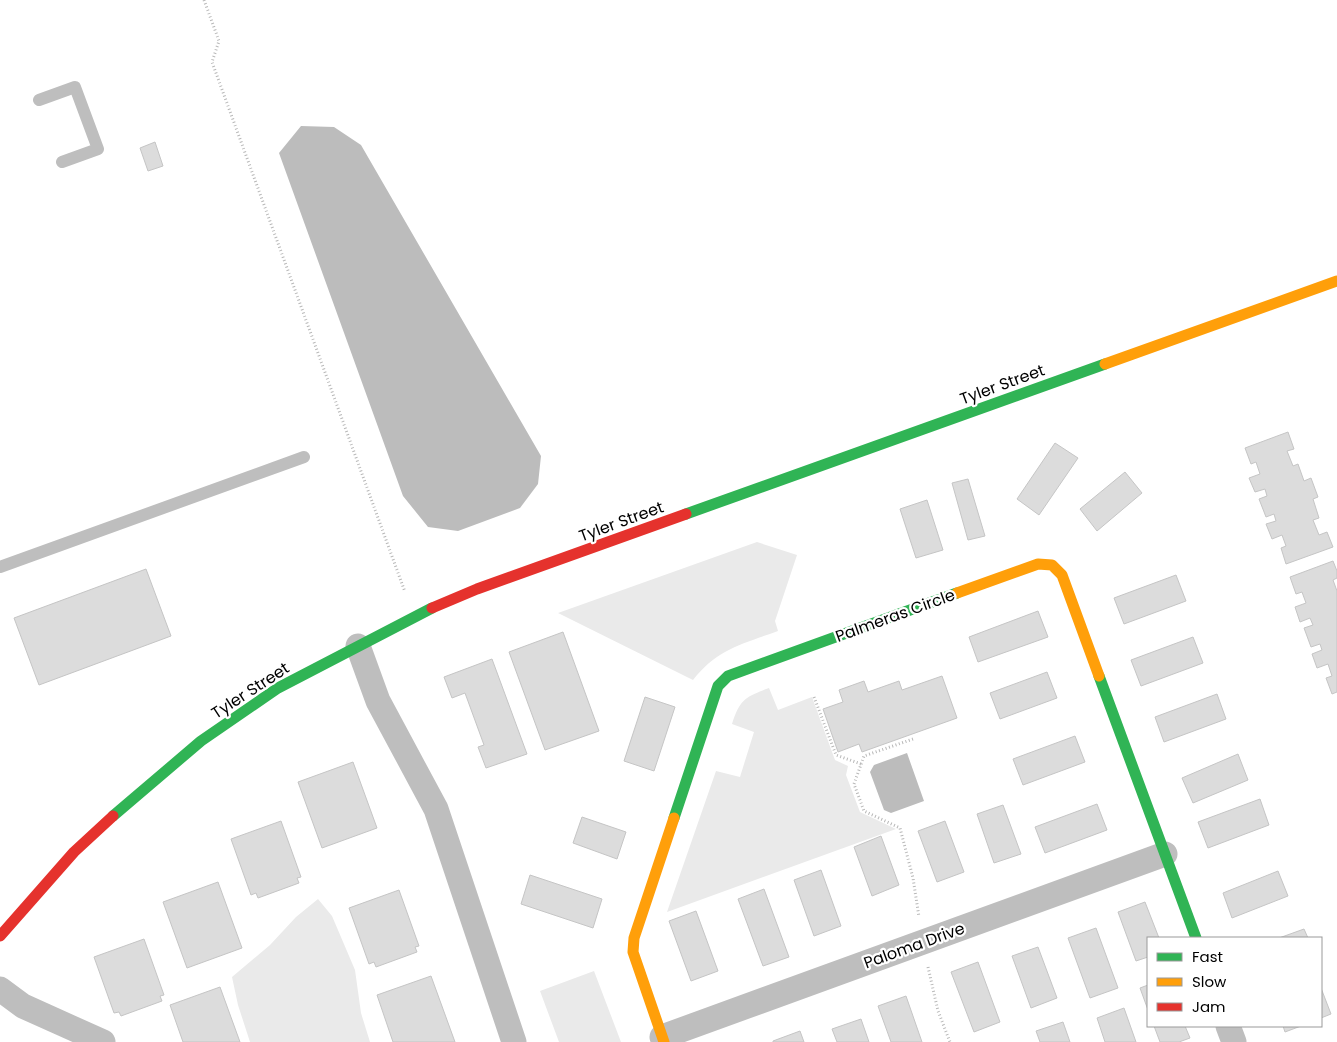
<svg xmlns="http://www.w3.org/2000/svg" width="1337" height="1042" font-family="Poppins,sans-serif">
  <rect width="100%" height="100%" fill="#fff"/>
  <!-- green -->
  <path fill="#eaeaea" d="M 757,542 L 797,555 L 775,621 L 778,631 C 742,644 717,649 693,680 L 558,613 Z
    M 769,688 L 778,710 L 812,697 L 835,760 L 848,766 L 846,775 L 860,812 L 896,829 L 667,912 L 716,771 L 740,777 L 754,732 L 732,724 C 740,699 745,697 769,688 Z
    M 318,899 L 332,916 L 355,970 L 361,1013 L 370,1042 L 250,1042 L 238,1005 L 232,977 L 270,945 L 296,917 Z
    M 594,971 L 621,1042 L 559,1042 L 540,991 Z"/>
  <!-- water -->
  <path fill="#bcbcbc" d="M 301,126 L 334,127 L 361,145 L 541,456 L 538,484 L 520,508 L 458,531 L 428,527 L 403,496 L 279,153 Z
    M 907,753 L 924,801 L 891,813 L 884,810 L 870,772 L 874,765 Z"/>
  <!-- building -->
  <path fill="#dcdcdc" stroke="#c5c5c5" d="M 155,142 L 163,166 L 148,171 L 140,148 Z
    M 1288,432 L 1294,449 L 1287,451 L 1293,466 L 1298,464 L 1304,481 L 1311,478 L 1318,497 L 1313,499 L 1319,518 L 1313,520 L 1319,535 L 1327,532 L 1333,547 L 1286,564 L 1281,548 L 1286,546 L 1282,535 L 1272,539 L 1266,524 L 1276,521 L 1274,514 L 1266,517 L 1259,499 L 1267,496 L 1265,489 L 1255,492 L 1249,478 L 1260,474 L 1256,462 L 1251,464 L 1245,448 Z
    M 1055,443 L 1078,458 L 1039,515 L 1017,499 Z
    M 1125,472 L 1142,493 L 1097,531 L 1080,509 Z
    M 968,479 L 985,536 L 968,540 L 952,483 Z
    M 927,500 L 943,550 L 916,558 L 900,509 Z
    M 1333,561 L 1337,571 L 1337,578 L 1333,580 L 1337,591 L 1337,692 L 1332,694 L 1326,678 L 1332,676 L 1328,664 L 1317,668 L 1312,654 L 1322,650 L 1320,644 L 1311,647 L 1304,628 L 1313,625 L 1310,618 L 1300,622 L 1295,607 L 1306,603 L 1302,592 L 1296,594 L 1290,577 Z
    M 146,569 L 171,636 L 39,685 L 14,618 Z
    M 1176,575 L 1186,601 L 1124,624 L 1114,598 Z
    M 1038,611 L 1048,637 L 978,662 L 969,637 Z
    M 563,632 L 599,731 L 545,750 L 509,652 Z
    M 1193,637 L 1203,663 L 1141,686 L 1131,660 Z
    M 492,659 L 527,754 L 486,768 L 478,747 L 484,745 L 465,693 L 452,698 L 444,677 Z
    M 1047,672 L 1057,698 L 1000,719 L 990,693 Z
    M 942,676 L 957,718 L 862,752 L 859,744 L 838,752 L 823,709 L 843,702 L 839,690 L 864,681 L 868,692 L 899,681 L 902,690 Z
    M 1217,694 L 1226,719 L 1164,742 L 1155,717 Z
    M 645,697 L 675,707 L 654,771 L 624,761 Z
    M 1075,736 L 1085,762 L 1023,785 L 1013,759 Z
    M 1238,754 L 1248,780 L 1193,803 L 1182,778 Z
    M 353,762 L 377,828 L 322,848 L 298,782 Z
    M 1260,799 L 1269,825 L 1208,848 L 1198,822 Z
    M 1097,804 L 1107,830 L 1045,853 L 1035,827 Z
    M 1003,805 L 1021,854 L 994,863 L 977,814 Z
    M 582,817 L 626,832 L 617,859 L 573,843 Z
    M 281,821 L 301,877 L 297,878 L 299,883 L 258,898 L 256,893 L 251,895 L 231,839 Z
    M 945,821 L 964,872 L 937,882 L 918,831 Z
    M 881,836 L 899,885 L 872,896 L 854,847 Z
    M 821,870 L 841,926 L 814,936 L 794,880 Z
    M 1278,871 L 1288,896 L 1232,918 L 1223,893 Z
    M 530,875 L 602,899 L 593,928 L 521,904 Z
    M 218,882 L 242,948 L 187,968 L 163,902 Z
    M 764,889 L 789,957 L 763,966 L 738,899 Z
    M 399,890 L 419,946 L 415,947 L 417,952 L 376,967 L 374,962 L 369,964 L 349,908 Z
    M 1145,902 L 1159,938 L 1148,938 L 1148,957 L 1136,961 L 1118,912 Z
    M 696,911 L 718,971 L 691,981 L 669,921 Z
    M 1096,928 L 1118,988 L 1090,998 L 1068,938 Z
    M 1304,929 L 1308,938 L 1279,938 Z
    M 144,939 L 164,995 L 160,996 L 162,1001 L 121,1016 L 119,1012 L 114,1013 L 94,957 Z
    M 1038,947 L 1057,998 L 1031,1008 L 1012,956 Z
    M 978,962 L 1000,1022 L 974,1032 L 951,972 Z
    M 431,976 L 455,1042 L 393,1042 L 377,995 Z
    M 1148,985 L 1148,1010 L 1140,988 Z
    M 220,987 L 240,1042 L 183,1042 L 170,1005 Z
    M 1321,988 L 1331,1014 L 1321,1018 Z
    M 906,996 L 922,1042 L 891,1042 L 878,1006 Z
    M 1124,1008 L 1136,1042 L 1105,1042 L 1097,1018 Z
    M 861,1019 L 869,1042 L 837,1042 L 832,1029 Z
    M 1063,1022 L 1070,1042 L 1040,1042 L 1036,1031 Z
    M 1154,1026 L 1185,1026 L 1190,1038 L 1179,1042 L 1160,1042 Z
    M 1283,1026 L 1301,1026 L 1285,1032 Z
    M 800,1031 L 804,1042 L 773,1042 L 773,1041 Z"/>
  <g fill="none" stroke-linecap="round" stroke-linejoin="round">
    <!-- path -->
    <path stroke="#b8b8b8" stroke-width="3" stroke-dasharray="1 2.5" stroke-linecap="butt" d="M 204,0 L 219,41 L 212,62 L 405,592
      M 814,697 L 836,755 L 861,764
      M 913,739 L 864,756 L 854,784 L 864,811 L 900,828 L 913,878 L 919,917
      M 928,967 L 938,1011 L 950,1042"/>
    <!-- lane -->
    <path stroke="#bebebe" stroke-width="12" d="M 39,100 L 75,87 L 98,149 L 62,162
      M 0,567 L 304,457"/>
    <!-- street -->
    <path stroke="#bebebe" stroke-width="25" d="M 358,646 L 378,701 L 436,809 L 514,1042
      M 0,989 L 23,1006 L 103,1042
      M 1228,1026 L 1234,1042
      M 662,1037 L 1165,854"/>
    <!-- fast -->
    <path stroke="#30b455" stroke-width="11" d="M 686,514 L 1105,364
      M 1099,676 L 1196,938
      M 113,816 L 201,741 L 278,688 L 432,608
      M 674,818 L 718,686 L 728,676 L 957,593"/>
    <!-- slow -->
    <path stroke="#ff9f0a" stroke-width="11" d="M 1105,364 L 1337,281
      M 957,593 L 1038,564 L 1052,565 L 1062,575 L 1099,676
      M 664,1042 L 633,952 L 634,938 L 674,818"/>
    <!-- jam -->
    <path stroke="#e5322d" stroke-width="11" d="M 432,608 L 477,589 L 686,514
      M 0,936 L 74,852 L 113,816"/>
  </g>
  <g text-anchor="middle" stroke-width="4.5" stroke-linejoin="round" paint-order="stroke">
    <!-- street labels -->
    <g font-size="16" fill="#000" stroke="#fff">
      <text transform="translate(1002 384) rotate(-20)" y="6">Tyler Street</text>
      <text transform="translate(621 521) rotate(-20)" y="6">Tyler Street</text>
      <text transform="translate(895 615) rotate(-20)" y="6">Palmeras Circle</text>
      <text transform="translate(250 690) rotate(-33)" y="6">Tyler Street</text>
      <text transform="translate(914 945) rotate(-20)" y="6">Paloma Drive</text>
    </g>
  </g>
  <!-- legend -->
  <rect x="1147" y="937" width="175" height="90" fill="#ffffff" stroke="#999999"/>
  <rect x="1157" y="953" width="25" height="8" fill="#30b455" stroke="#999999"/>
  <text x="1192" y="962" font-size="15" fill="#000000">Fast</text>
  <rect x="1157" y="978" width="25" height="8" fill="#ff9f0a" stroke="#999999"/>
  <text x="1192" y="987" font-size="15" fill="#000000">Slow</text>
  <rect x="1157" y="1003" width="25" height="8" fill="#e5322d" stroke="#999999"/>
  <text x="1192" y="1012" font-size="15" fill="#000000">Jam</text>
</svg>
